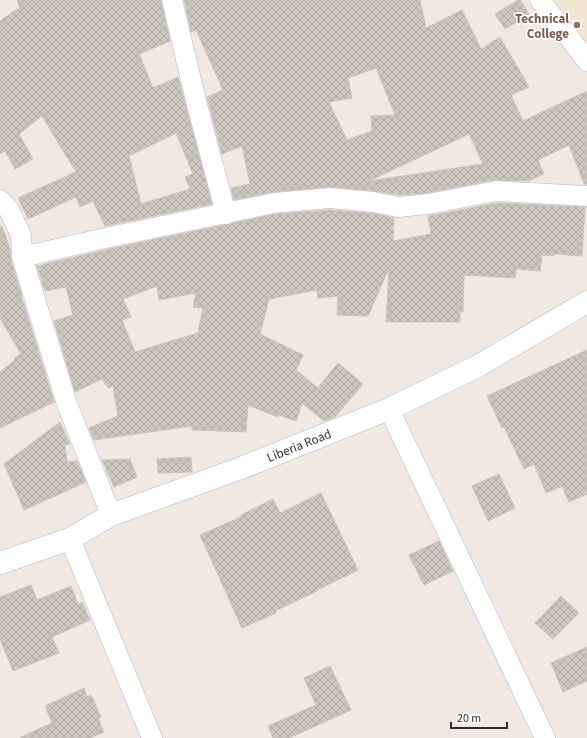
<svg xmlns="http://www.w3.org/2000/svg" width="587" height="738" font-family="'Source Sans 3',sans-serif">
  <defs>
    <pattern id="building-cross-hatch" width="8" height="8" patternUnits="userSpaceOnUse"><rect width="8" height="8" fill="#cbc7bf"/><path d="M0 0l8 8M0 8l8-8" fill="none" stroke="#afaba4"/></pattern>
  </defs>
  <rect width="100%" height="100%" fill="#efe9e1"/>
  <!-- education -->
  <path fill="#f0e6d1" d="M 548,0 L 587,0 L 587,49 Z"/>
  <!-- building -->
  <path fill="url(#building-cross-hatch)" stroke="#cbc5ba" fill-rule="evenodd" d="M 17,0 L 161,0 L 170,41 L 139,54 L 153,88 L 178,77 L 212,204 L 105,226 L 93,201 L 80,207 L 76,197 L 28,219 L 18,198 L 76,172 L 42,116 L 19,134 L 33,159 L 15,169 L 5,151 L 0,154 L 0,21 L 20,7 ZM 176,133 L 193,174 L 185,177 L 190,189 L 141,204 L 129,156 Z
    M 184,0 L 420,0 L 426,28 L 462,10 L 481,49 L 500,37 L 529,87 L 511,95 L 523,121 L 587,91 L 587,184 L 584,184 L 569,145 L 538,160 L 544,174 L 528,181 L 494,180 L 426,193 L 399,195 L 374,191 L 329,187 L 273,192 L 234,200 L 231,188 L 250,184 L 242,146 L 222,154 L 207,97 L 223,90 L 196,30 L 191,32 ZM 376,68 L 395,115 L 371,116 L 372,131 L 347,140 L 329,102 L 352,98 L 348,78 ZM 469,134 L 483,164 L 369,181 Z
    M 518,0 L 520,0 L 529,14 L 505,29 L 495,14 Z
    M 497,203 L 585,207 L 582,256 L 554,254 L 553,256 L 542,255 L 540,271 L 516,269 L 515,278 L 464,275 L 463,312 L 460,312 L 460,322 L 386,322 L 389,268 L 368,316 L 337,315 L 338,296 L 318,298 L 317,290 L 269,299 L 260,334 L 303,355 L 296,370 L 318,388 L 338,363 L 363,384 L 335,417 L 324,421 L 302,403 L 296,421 L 279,415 L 278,417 L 248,405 L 246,432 L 192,430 L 192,426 L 94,440 L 89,428 L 118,416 L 113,386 L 108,388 L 102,379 L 75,392 L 54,321 L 73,315 L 66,287 L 45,291 L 37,266 L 114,248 L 276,214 L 330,210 L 371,213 L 394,218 L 393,241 L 431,234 L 428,216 ZM 157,286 L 159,300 L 196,293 L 193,307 L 203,308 L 198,333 L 135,352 L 122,320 L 131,317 L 123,299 Z
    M 2,226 L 10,249 L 11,260 L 22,296 L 21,297 L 23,301 L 54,402 L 0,428 L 0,372 L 15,360 L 14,358 L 21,354 L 0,318 L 0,227 Z
    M 587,350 L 587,494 L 569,502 L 562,486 L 546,493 L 534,464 L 524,469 L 504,427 L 502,428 L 487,396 Z
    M 60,422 L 70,444 L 65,445 L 67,462 L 77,461 L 86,482 L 24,510 L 4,464 Z
    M 191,457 L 192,472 L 158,473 L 157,459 Z
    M 131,459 L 130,460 L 137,477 L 114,487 L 102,460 Z
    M 499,474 L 515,508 L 488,521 L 472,486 Z
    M 321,493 L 358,570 L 317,590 L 317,591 L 275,611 L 276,613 L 242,628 L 200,535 L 241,517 L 241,515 L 273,499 L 280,513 Z
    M 439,541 L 453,571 L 424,585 L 409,555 Z
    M 31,585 L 37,600 L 71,586 L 78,604 L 82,602 L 90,620 L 52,637 L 59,653 L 13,671 L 0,639 L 0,597 Z
    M 561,596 L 579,613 L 553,639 L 535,623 Z
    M 587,647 L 587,681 L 563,692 L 551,663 Z
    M 330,666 L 351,710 L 289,738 L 273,738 L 268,726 L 316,705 L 304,678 Z
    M 84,688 L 87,697 L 91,695 L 101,717 L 98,718 L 104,732 L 90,738 L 19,738 L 52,723 L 45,706 Z"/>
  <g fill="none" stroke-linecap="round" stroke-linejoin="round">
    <defs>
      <path id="street" d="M 172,0 L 197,105 L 226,214
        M 540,0 L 587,61
        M 0,200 L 9,210 L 21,235 L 22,257 L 67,404 L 111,515
        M 22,257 L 110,237 L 274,203 L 330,198 L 373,202 L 398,207 L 428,204 L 496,191 L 587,196
        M 389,409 L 545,738
        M 70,539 L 152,738"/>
      <g id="secondary">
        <path id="s1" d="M 0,563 L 70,539 L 111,515 L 241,468 L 389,409 L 478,366 L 587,302"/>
      </g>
    </defs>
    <!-- street casing -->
    <use href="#street" stroke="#b4b7c1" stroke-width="21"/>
    <!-- secondary casing -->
    <use href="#secondary" stroke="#b4b7c1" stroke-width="23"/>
    <!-- street -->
    <use href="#street" stroke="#fff" stroke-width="20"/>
    <!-- secondary -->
    <use href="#secondary" stroke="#fff" stroke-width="22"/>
  </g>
  <!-- markers -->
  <circle fill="#8d6e63" stroke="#fff" stroke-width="1.5" cx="577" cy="25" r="4"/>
  <g text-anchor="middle" stroke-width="3" stroke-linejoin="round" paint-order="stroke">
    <!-- education labels -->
    <g font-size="13" font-weight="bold" fill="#785e54" stroke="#fff" text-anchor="end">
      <text x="569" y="23">Technical<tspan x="569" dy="15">College</tspan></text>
    </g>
    <!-- street labels -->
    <g font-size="13" fill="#2e2e2e" stroke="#fff">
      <text dy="5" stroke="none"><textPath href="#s1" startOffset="322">Liberia Road</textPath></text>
    </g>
  </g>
  <!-- scale -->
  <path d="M451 722v6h56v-6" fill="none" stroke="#2e2e2e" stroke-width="2"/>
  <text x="457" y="722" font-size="12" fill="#2e2e2e" stroke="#ffffff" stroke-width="3" paint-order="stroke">20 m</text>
</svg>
